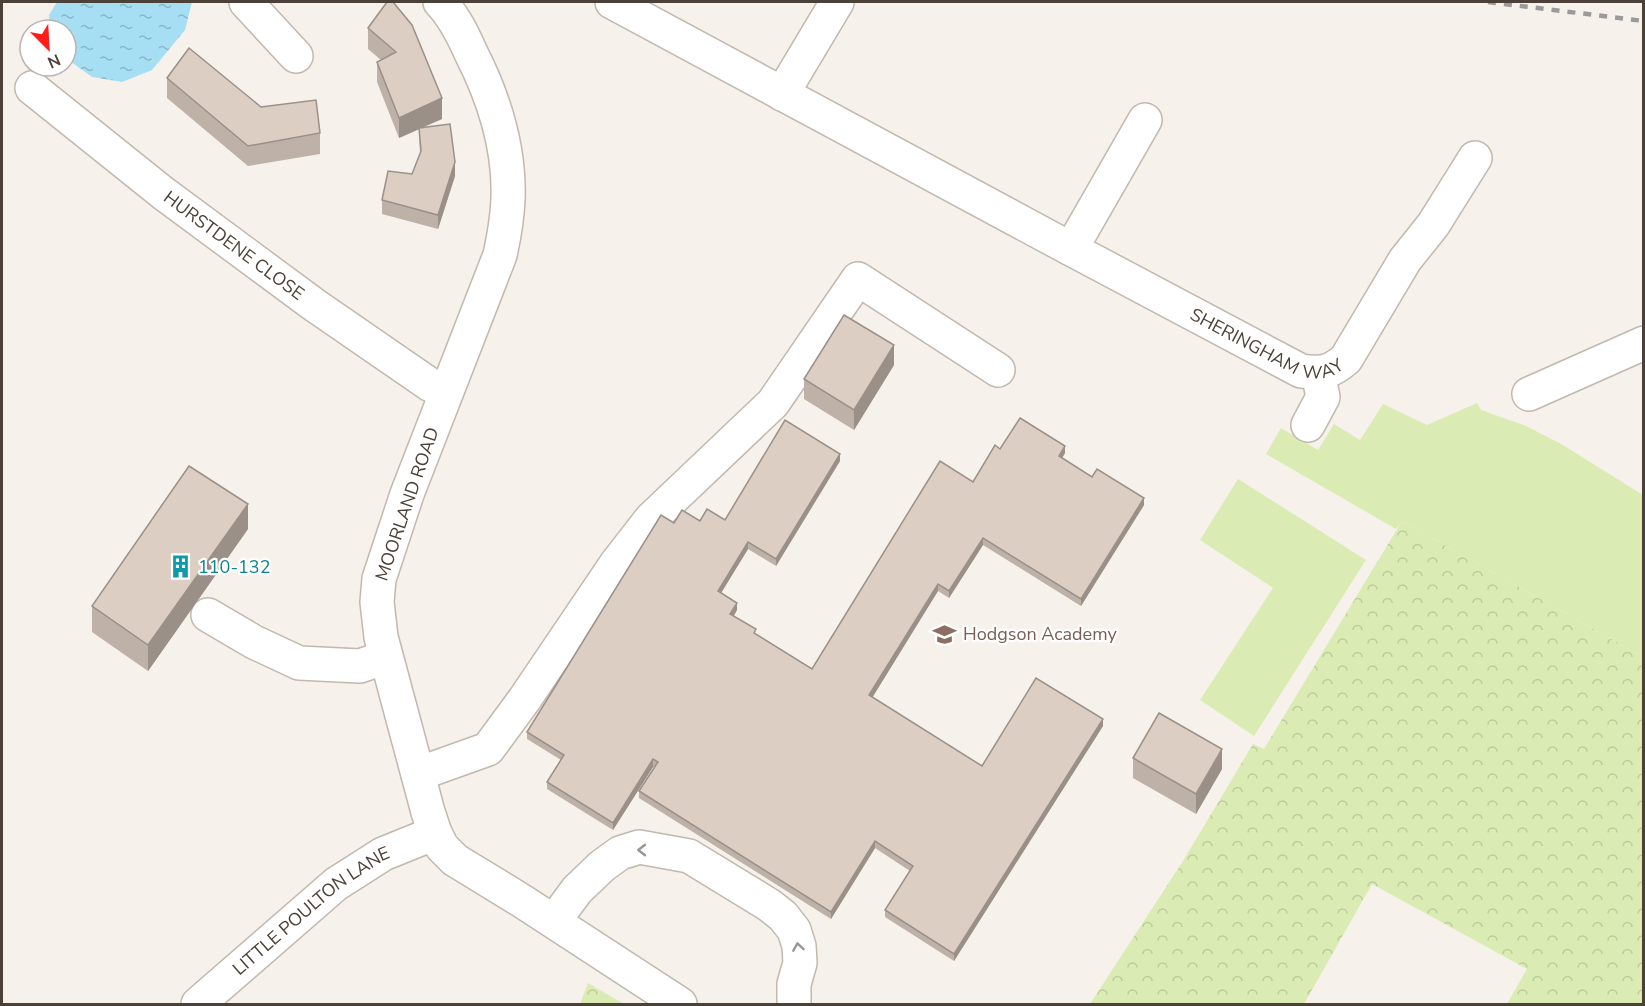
<svg xmlns="http://www.w3.org/2000/svg" width="1645" height="1006" font-family="'Nunito Sans',sans-serif">
  <defs>
    <pattern id="park-crowns" width="20" height="18" patternUnits="userSpaceOnUse" patternTransform="scale(1.5)"><rect width="20" height="18" fill="#daecb3"/><path d="M2 6a3 3 0 1 1 6 0M12 15a3 3 0 1 1 6 0" fill="none" stroke="#bdcc9b"/></pattern>
    <pattern id="water-ripples" width="26" height="14" patternUnits="userSpaceOnUse" patternTransform="scale(1.5)"><rect width="26" height="14" fill="#a6dff4"/><path d="M2 4q2-2 4 0t4 0M15 11q2-2 4 0t4 0" fill="none" stroke="#89b6c7"/></pattern>
  </defs>
  <rect width="100%" height="100%" fill="#f6f1eb"/>
  <!-- grass -->
  <path fill="#daecb3" d="M 1477,403 L 1481,410 L 1526,426 L 1563,445 L 1643,495 L 1643,657 L 1402,521 L 1396,529 L 1266,454 L 1281,428 L 1318,450 L 1334,424 L 1360,440 L 1383,404 L 1427,425 Z
    M 1238,479 L 1366,560 L 1254,736 L 1200,700 L 1273,588 L 1200,540 Z"/>
  <!-- park -->
  <path fill="url(#park-crowns)" d="M 1402,521 L 1643,657 L 1643,1004 L 1507,1004 L 1527,969 L 1372,884 L 1304,1004 L 1090,1004 L 1183,861 L 1253,744 L 1264,749 Z
    M 588,983 L 624,1004 L 580,1004 Z"/>
  <!-- water -->
  <path fill="url(#water-ripples)" d="M 57,2 L 192,2 L 185,30 L 152,70 L 122,82 L 92,77 L 67,59 L 66,57 L 66,30 L 50,30 L 49,15 Z"/>
  <g fill="none" stroke-linecap="round" stroke-linejoin="round">
    <defs>
      <g id="minor">
        <path d="M 246,2 L 296,56"/>
        <path d="M 440,2 C 454,16 463,35 471,53 C 494,98 510,149 508,200 C 507,219 504,237 500,255 L 407,494 L 379,579 L 377,602 L 381,637 L 428,812 L 435,833 L 442,847 L 455,860 L 522,901 L 680,1004"/>
        <path id="s1" d="M 612,2 L 1071,249 L 1301,371 C 1321,374 1330,373 1346,359 L 1405,260 L 1433,225 L 1475,158"/>
        <path id="s2" d="M 32,88 L 163,193 L 313,304 L 429,384 L 446,392"/>
        <path d="M 782,94 L 837,2"/>
        <path d="M 1071,249 L 1145,120"/>
        <path d="M 1529,394 L 1644,343"/>
        <path d="M 1308,425 L 1323,397 L 1318,373"/>
        <path d="M 208,615 L 254,642 L 299,663 L 360,666 L 386,657"/>
        <path d="M 418,774 L 488,749 L 524,700 L 616,564 L 651,519 L 773,403 L 858,279 L 998,370"/>
        <path d="M 554,921 L 577,890 L 602,866 L 620,853 L 639,847 L 689,856 L 769,905 L 783,916 L 794,930 L 799,946 L 800,963 L 794,984 L 794,1004"/>
        <path id="s3" d="M 198,1004 L 336,884 L 383,854 L 435,833"/>
      </g>
    </defs>
    <!-- minor casing -->
    <use href="#minor" stroke="#c2b8ad" stroke-width="36"/>
    <!-- minor -->
    <use href="#minor" stroke="#fff" stroke-width="33"/>
    <!-- rail -->
    <path stroke="#9a9a9a" stroke-width="4.5" stroke-dasharray="8 8" stroke-linecap="butt" d="M 1488,2 L 1644,21"/>
  </g>
  <!-- wall -->
  <path fill="#bdb1a8" d="M 387,2 L 442,119 L 422,127 L 455,176 L 438,229 L 382,214 L 382,200 L 412,174 L 420,154 L 419,129 L 399,138 L 377,82 L 377,62 L 381,60 L 368,49 L 368,28 Z
    M 167,78 L 261,107 L 320,133 L 320,154 L 248,166 L 167,98 Z
    M 894,365 L 854,430 L 804,399 L 804,379 Z
    M 1000,449 L 1065,453 L 1062,458 L 1092,477 L 1144,505 L 1081,606 L 983,545 L 949,598 L 938,591 L 872,697 L 982,766 L 1103,726 L 954,961 L 885,917 L 885,910 L 910,871 L 875,848 L 831,919 L 639,798 L 639,791 L 654,767 L 653,767 L 613,830 L 547,789 L 547,782 L 561,760 L 527,739 L 527,732 L 674,523 L 725,520 L 840,461 L 776,566 L 748,549 L 721,593 L 737,610 L 734,616 L 756,634 L 812,669 Z
    M 248,529 L 148,671 L 92,632 L 92,606 Z
    M 1133,758 L 1222,769 L 1196,814 L 1133,778 Z"/>
  <!-- shaded-wall -->
  <path fill="#9a9088" d="M 442,98 L 442,119 L 399,138 L 399,118 Z
    M 455,162 L 455,176 L 438,229 L 438,215 Z
    M 894,345 L 894,365 L 854,430 L 854,410 Z
    M 1065,446 L 1065,453 L 1059,463 L 1059,456 Z
    M 840,454 L 840,461 L 776,566 L 776,559 Z
    M 1144,498 L 1144,505 L 1081,606 L 1081,599 Z
    M 248,504 L 248,529 L 148,671 L 148,645 Z
    M 983,538 L 983,545 L 949,598 L 949,591 Z
    M 748,542 L 748,549 L 718,598 L 718,591 Z
    M 938,584 L 938,591 L 869,703 L 869,695 Z
    M 737,603 L 737,610 L 730,621 L 730,614 Z
    M 1103,719 L 1103,726 L 954,961 L 954,954 Z
    M 1222,749 L 1222,769 L 1196,814 L 1196,794 Z
    M 653,759 L 653,767 L 613,830 L 613,823 Z
    M 875,841 L 875,848 L 831,919 L 831,912 Z"/>
  <!-- building -->
  <path fill="#dccec3" stroke="#9a9088" stroke-width="1.5" d="M 387,2 L 393,2 L 412,25 L 442,98 L 399,118 L 377,62 L 396,52 L 368,28 Z
    M 189,48 L 261,107 L 316,100 L 320,133 L 248,146 L 167,78 Z
    M 450,124 L 455,162 L 438,215 L 382,200 L 388,171 L 412,174 L 421,151 L 419,128 Z
    M 844,315 L 894,345 L 854,410 L 804,379 Z
    M 1020,418 L 1065,446 L 1059,456 L 1092,477 L 1097,469 L 1144,498 L 1081,599 L 983,538 L 949,591 L 938,584 L 869,695 L 982,766 L 1036,678 L 1103,719 L 954,954 L 885,910 L 913,866 L 875,841 L 831,912 L 639,791 L 658,762 L 653,759 L 613,823 L 547,782 L 564,755 L 527,732 L 661,515 L 674,523 L 682,510 L 700,521 L 707,509 L 725,520 L 785,420 L 840,454 L 776,559 L 748,542 L 718,591 L 737,603 L 730,614 L 756,629 L 754,633 L 812,669 L 940,461 L 973,482 L 995,445 L 1000,449 Z
    M 189,466 L 248,504 L 148,645 L 92,606 Z
    M 1159,713 L 1222,749 L 1196,794 L 1133,758 Z"/>
  <!-- one-way arrows -->
  <defs><path id="oneway-chevron" d="M-2-3.5L2.5 0L-2 3.5" fill="none" stroke-width="1.6" stroke-linecap="round" stroke-linejoin="round" transform="scale(1.5)"/></defs>
  <g stroke="#9c9692">
    <use href="#oneway-chevron" transform="translate(642 850) rotate(-180)"/>
    <use href="#oneway-chevron" transform="translate(798 947) rotate(-99)"/>
  </g>
  <!-- icons -->
  <defs>
    <symbol id="building-bare" viewBox="-9 -9 18 18"><path d="M-4-6H4V6H1V3H-1V6H-4ZM-2.5-4.3h1.7v1.8h-1.7ZM.8-4.3h1.7v1.8H.8ZM-2.5-1h1.7V.8h-1.7ZM.8-1h1.7V.8H.8Z" fill="#0f9aa8" stroke="#fff" stroke-width="2.5" paint-order="stroke"/></symbol>
    <symbol id="school-bare" viewBox="-9 -9 18 18"><path d="M0-5L7-2L0 1L-7-2ZM-4 1L0 2.5L4 1V4Q0 6-4 4Z" fill="#8d6e63" stroke="#fff" stroke-width="2.5" paint-order="stroke"/></symbol>
  </defs>
  <g fill-rule="evenodd">
    <use href="#building-bare" x="164" y="550" width="33" height="33"/>
    <use href="#school-bare" x="928" y="618" width="33" height="33"/>
  </g>
  <g text-anchor="middle" stroke-width="4.5" stroke-linejoin="round" paint-order="stroke">
    <!-- street labels -->
    <g font-size="18" fill="#4b4138" stroke="#fff">
      <text dy="6" stroke="none"><textPath href="#s2" startOffset="256">HURSTDENE CLOSE</textPath></text>
      <text dy="6" stroke="none"><textPath href="#s1" startOffset="741">SHERINGHAM WAY</textPath></text>
      <text transform="translate(407 504) rotate(-71)" y="6">MOORLAND ROAD</text>
      <text dy="6" stroke="none"><textPath href="#s3" startOffset="147">LITTLE POULTON LANE</textPath></text>
    </g>
    <!-- culture labels -->
    <g font-size="18" fill="#0d838f" stroke="#fff" text-anchor="start">
      <text x="198" y="573">110-132</text>
    </g>
    <!-- education labels -->
    <g font-size="18" fill="#785e54" stroke="#fff" text-anchor="start">
      <text x="963" y="640">Hodgson Academy</text>
    </g>
  </g>
  <!-- border -->
  <rect width="1645" height="1006" fill="none" stroke="#4b4138" stroke-width="6"/>
  <!-- north arrow -->
  <g transform="translate(48 48) rotate(156)"><circle r="28" fill="#ffffff" stroke="#b7b3af" stroke-width="1.5"/>
  <path d="M0-4.5L10 22L0 15L-10 22Z" fill="#ff1d19"/>
  <text y="-9" font-size="16" font-weight="bold" text-anchor="middle" fill="#4b4138">N</text>
  </g>
</svg>
